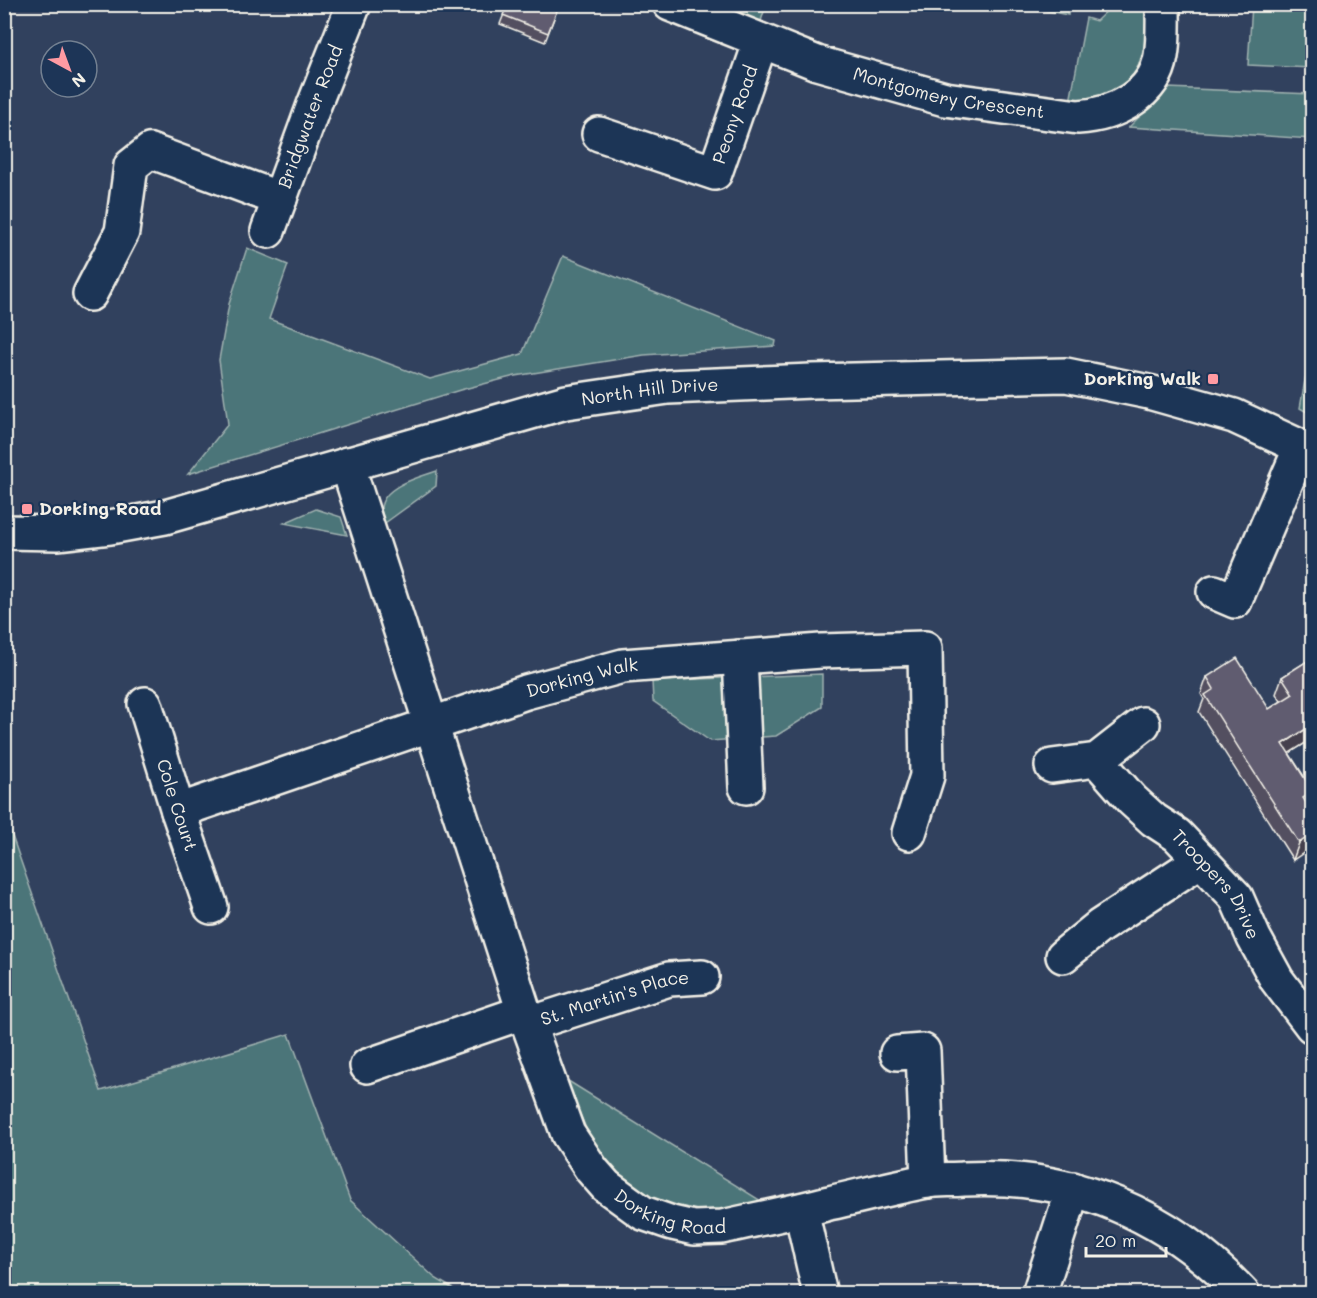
<svg xmlns="http://www.w3.org/2000/svg" width="1317" height="1298" font-family="Mali,sans-serif">
  <rect width="100%" height="100%" fill="#31415e"/>
  <filter id="ink" filterUnits="userSpaceOnUse"><feTurbulence type="fractalNoise" baseFrequency=".0167" numOctaves="2"/><feDisplacementMap in="SourceGraphic" scale="12" xChannelSelector="R" yChannelSelector="G"/><feConvolveMatrix kernelMatrix="1 2 1 2 8 2 1 2 1" color-interpolation-filters="sRGB"/></filter>
  <g filter="url(#ink)">
    <!-- green -->
    <path fill="#4b7479" stroke="#a0b2b0" stroke-width="1.5" d="M 708,5 L 766,5 L 761,21 Z
      M 1019,5 L 1069,5 L 1068,15 Z
      M 1113,5 L 1150,5 L 1147,40 L 1138,66 L 1128,85 L 1115,97 L 1070,102 L 1086,18 L 1096,21 Z
      M 1252,5 L 1312,5 L 1312,68 L 1248,65 Z
      M 1168,88 L 1312,94 L 1312,139 L 1129,127 Z
      M 247,248 L 288,265 L 269,319 L 430,379 L 522,354 L 563,256 L 776,341 L 775,346 L 644,355 L 515,376 L 460,390 L 188,474 L 228,424 L 219,360 L 229,304 Z
      M 1307,369 L 1312,369 L 1312,415 L 1300,408 Z
      M 437,471 L 436,486 L 385,523 C 384,518 381,513 381,508 C 383,486 419,477 437,471 Z
      M 316,509 L 341,517 L 347,535 L 284,523 Z
      M 822,674 L 822,707 L 776,736 L 710,741 L 653,701 L 652,681 Z
      M 4,813 L 101,1091 L 289,1034 L 350,1200 L 435,1278 L 460,1293 L 5,1293 Z
      M 565,1079 L 766,1204 L 694,1215 L 666,1207 L 633,1191 L 612,1170 L 588,1133 Z"/>
    <g fill="none" stroke-linecap="round" stroke-linejoin="round">
      <defs>
        <g id="minor">
          <path id="s1" d="M 670,4 L 817,63 L 945,99 L 1078,117 C 1114,115 1155,95 1161,56 C 1164,39 1163,21 1163,4"/>
          <path id="s2" d="M 599,134 L 715,173 L 761,41"/>
          <path id="s3" d="M 268,231 L 314,105 L 354,4"/>
          <path d="M 90,294 L 122,232 L 131,166 L 150,151 L 280,199"/>
          <path id="s4" d="M 347,464 L 524,1012 L 568,1134 L 592,1170 L 606,1186 L 643,1213 L 672,1223 L 694,1228 L 722,1227 C 758,1219 794,1212 829,1203 C 861,1196 894,1187 927,1181 C 938,1179 951,1180 963,1179 C 1072,1173 1169,1214 1243,1294"/>
          <path id="s5" d="M 4,532 L 57,533 L 110,527 L 165,517 L 566,402 L 668,387 L 812,381 L 1066,375 L 1149,392 L 1234,416 L 1301,447 L 1312,456"/>
          <path d="M 1214,592 L 1235,601 L 1301,447"/>
          <path d="M 740,657 L 746,787"/>
          <path id="s6" d="M 145,704 L 178,811 L 211,907"/>
          <path id="s7" d="M 1097,760 L 1132,800 L 1154,820 L 1177,835 L 1236,897 L 1254,938 L 1277,980 L 1312,1026"/>
          <path d="M 1052,766 L 1097,760 L 1143,724"/>
          <path id="s8" d="M 178,811 L 526,692 L 623,666 L 821,651 L 925,648 L 927,776 L 909,833"/>
          <path d="M 1063,956 L 1100,926 L 1201,860"/>
          <path id="s9" d="M 529,1024 L 669,979 L 702,977"/>
          <path d="M 897,1053 L 923,1051 L 928,1181"/>
          <path d="M 367,1066 L 524,1012"/>
          <path d="M 801,1210 L 820,1294"/>
          <path d="M 1039,1294 L 1073,1189"/>
        </g>
      </defs>
      <!-- minor casing -->
      <use href="#minor" stroke="#f4f1e8" stroke-width="38"/>
      <!-- minor -->
      <use href="#minor" stroke="#1d3557" stroke-width="33"/>
    </g>
    <!-- wall -->
    <path fill="#534f60" stroke="#f4f1e8" stroke-width="1.5" d="M 508,4 L 559,5 L 545,42 L 500,24 Z
      M 1312,658 L 1312,739 L 1289,753 L 1309,784 L 1311,778 L 1312,777 L 1312,807 L 1309,802 L 1308,805 L 1312,812 L 1293,860 L 1199,712 L 1204,699 L 1201,694 L 1207,677 L 1269,709 L 1281,701 L 1276,694 L 1282,677 Z"/>
    <!-- shaded-wall -->
    <path fill="#44404e" stroke="#f4f1e8" stroke-width="1.5" d="M 1312,725 L 1312,739 L 1277,761 L 1283,744 Z
      M 1312,792 L 1312,793 L 1307,808 L 1303,798 Z
      M 1312,834 L 1312,847 L 1293,860 L 1299,843 Z"/>
    <!-- building -->
    <path fill="#615c70" stroke="#f4f1e8" stroke-width="1.5" d="M 508,4 L 557,4 L 559,5 L 548,33 L 503,15 Z
      M 1237,658 L 1269,709 L 1293,694 L 1282,677 L 1312,658 L 1312,725 L 1283,744 L 1312,790 L 1312,792 L 1303,798 L 1312,812 L 1312,834 L 1299,843 L 1205,695 L 1214,689 L 1207,677 Z"/>
  </g>
  <!-- markers -->
  <g fill="#ff9aa2" stroke="#1d3557" stroke-width="2">
    <rect x="1207" y="373" width="12" height="12" rx="3"/>
    <rect x="21" y="503" width="12" height="12" rx="3"/>
  </g>
  <g text-anchor="middle" stroke-width="4.5" stroke-linejoin="round" paint-order="stroke">
    <!-- street labels -->
    <g font-size="18" fill="#f4f1e8" stroke="#1d3557">
      <text dy="6" stroke="none"><textPath href="#s1" startOffset="294">Montgomery Crescent</textPath></text>
      <text dy="6" stroke="none"><textPath href="#s2" startOffset="184">Peony Road</textPath></text>
      <text dy="6" stroke="none"><textPath href="#s3" startOffset="122">Bridgwater Road</textPath></text>
      <text dy="6" stroke="none"><textPath href="#s5" startOffset="664">North Hill Drive</textPath></text>
      <text dy="6" stroke="none"><textPath href="#s8" startOffset="426">Dorking Walk</textPath></text>
      <text dy="6" stroke="none"><textPath href="#s6" startOffset="106">Cole Court</textPath></text>
      <text dy="6" stroke="none"><textPath href="#s7" startOffset="174">Troopers Drive</textPath></text>
      <text dy="6" stroke="none"><textPath href="#s9" startOffset="90">St. Martin's Place</textPath></text>
      <text dy="6" stroke="none"><textPath href="#s4" startOffset="842">Dorking Road</textPath></text>
    </g>
    <!-- poi labels -->
    <g font-size="18" font-weight="bold" fill="#f4f1e8" stroke="#1d3557" text-anchor="end">
      <text x="1201" y="385">Dorking Walk</text>
      <text x="39" y="515" text-anchor="start">Dorking Road</text>
    </g>
  </g>
  <!-- margin -->
  <rect width="1317" height="1298" fill="none" stroke="#1d3557" stroke-width="24"/>
  <rect x="12" y="12" width="1293" height="1274" fill="none" stroke="#f4f1e8" stroke-width="2" filter="url(#ink)"/>
  <!-- north arrow -->
  <g transform="translate(69 69) rotate(139)"><circle r="28" fill="#1d3557" stroke="#738091" stroke-width="1.5"/>
  <path d="M0-4.5L10 22L0 15L-10 22Z" fill="#ff9aa2"/>
  <text y="-9" font-size="16" font-weight="bold" text-anchor="middle" fill="#f4f1e8">N</text>
  </g>
  <!-- scale -->
  <path d="M1086 1247v9h80v-9" fill="none" stroke="#f4f1e8" stroke-width="3"/>
  <text x="1095" y="1247" font-size="18" fill="#f4f1e8" stroke="#1d3557" stroke-width="4.5" paint-order="stroke">20 m</text>
</svg>
